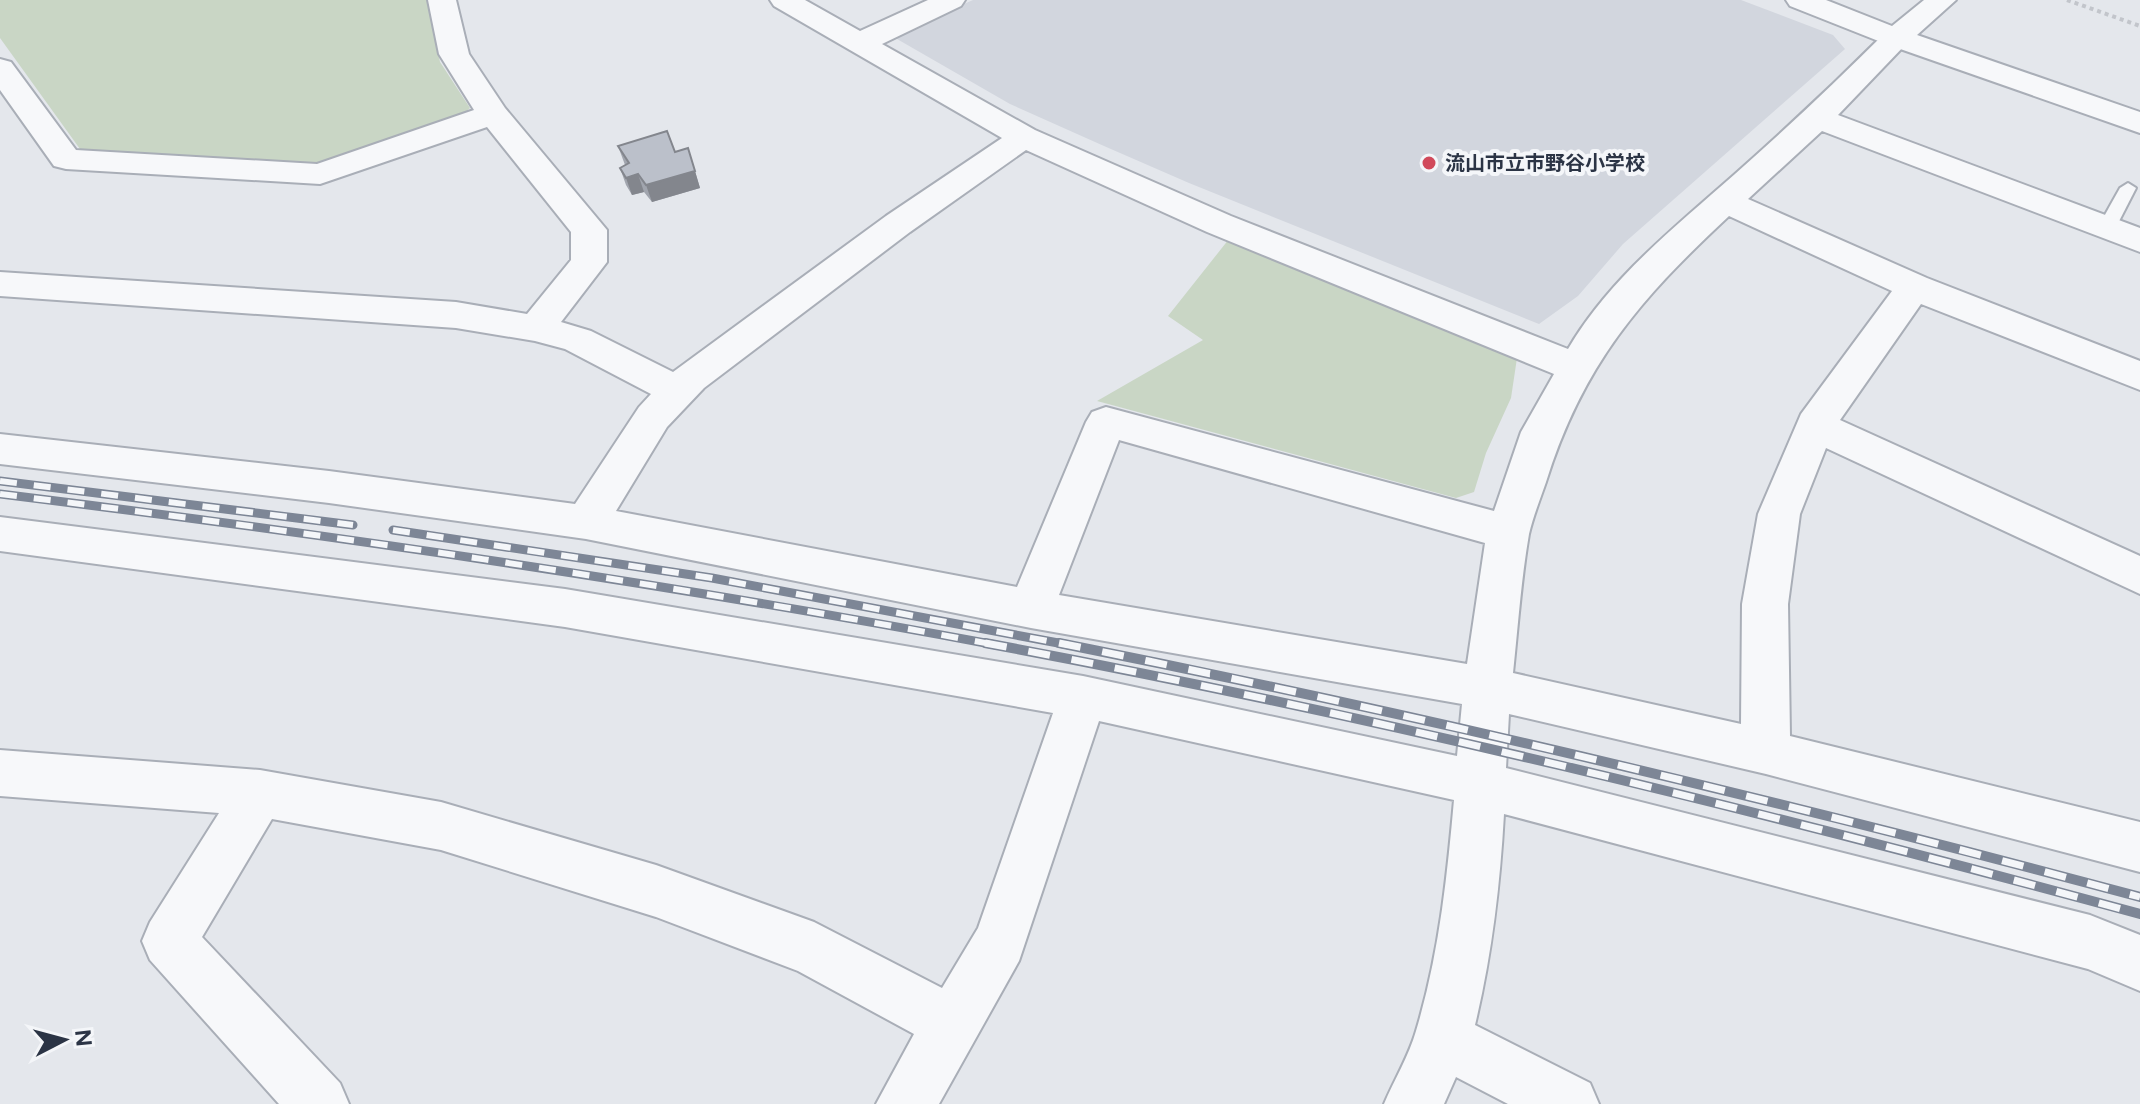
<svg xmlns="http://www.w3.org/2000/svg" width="2140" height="1104" font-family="Figtree,'Noto Sans JP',sans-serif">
  <rect width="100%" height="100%" fill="#e4e7ec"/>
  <!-- built -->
  <path fill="#d2d6de" d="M 973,0 L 1741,0 L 1833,35 L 1845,49 L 1623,244 L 1578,296 L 1539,324 L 1189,183 L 1104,146 L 1010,104 L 897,39 L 898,33 Z"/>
  <!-- green -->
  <path fill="#c9d6c5" d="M 0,0 L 428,0 L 440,62 L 470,108 L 460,117 L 323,164 L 80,149 L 0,38 Z
    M 1229,239 L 1517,358 L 1511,398 L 1486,453 L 1474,492 L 1456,498 L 1097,401 L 1203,340 L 1168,316 Z"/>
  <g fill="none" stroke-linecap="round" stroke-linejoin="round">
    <defs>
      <path id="service" d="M 2128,183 L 2136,188 L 2115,229 L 2112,233 L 2100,233 L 2097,229 L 2120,188 Z"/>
      <path id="minor" d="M 428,0 L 456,0 L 469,54 L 505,108 L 607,230 L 607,262 L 561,322 L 591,331 L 673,372 L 886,216 L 1002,138 L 774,6 L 770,0 L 805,0 L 860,31 L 928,0 L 965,0 L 961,6 L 882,44 L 1035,130 L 1231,216 L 1568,349 C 1609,279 1675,227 1735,174 C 1787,128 1837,81 1886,32 L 1896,29 L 1906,32 L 1911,38 L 1906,44 L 1838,115 L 2140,228 L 2140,252 L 1822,131 L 1748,199 L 1927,278 L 2140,361 L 2140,390 L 1921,304 L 1840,420 L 2140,556 L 2140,594 L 1826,448 L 1800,514 L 1788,604 L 1790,736 L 2140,822 L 2140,872 L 1766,774 L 1509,714 L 1506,768 L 2090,915 L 2140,935 L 2140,991 L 2088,969 L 1504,814 C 1500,886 1492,954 1475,1025 L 1590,1083 L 1599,1104 L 1508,1104 L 1456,1077 L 1444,1104 L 1384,1104 C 1394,1080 1409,1056 1416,1031 C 1439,955 1447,878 1454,800 L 1099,721 L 1019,961 L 939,1104 L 876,1104 L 914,1034 L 798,971 L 656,917 L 441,850 L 272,819 L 202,937 L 340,1083 L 349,1104 L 279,1104 L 150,960 L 142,941 L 150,922 L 219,813 L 0,796 L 0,750 L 260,770 L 441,802 L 656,865 L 814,922 L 942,988 L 978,928 L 1053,713 L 565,627 L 0,551 L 0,517 L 565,589 L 1083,676 L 1457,756 L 1462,704 L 1031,628 L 586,539 L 329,503 L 0,464 L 0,434 L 329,471 L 575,504 L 639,407 L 651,394 L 565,349 L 535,341 L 456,328 L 0,296 L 0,272 L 456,302 L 527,314 L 571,260 L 571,232 L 487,127 L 320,184 L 66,169 L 54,166 L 0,90 L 0,59 L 11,62 L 76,150 L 317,164 L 474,110 L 439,54 ZM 1026,150 L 1207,232 L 1554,374 L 1521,432 L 1494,511 L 1106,407 L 1092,412 L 1086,422 L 1017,587 L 616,511 L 667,427 L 704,388 L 910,232 ZM 1729,216 L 1892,291 L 1801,414 L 1758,514 L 1742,604 L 1741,724 L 1513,673 C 1518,627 1521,580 1529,534 C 1533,517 1540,499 1546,482 C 1583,364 1640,299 1729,216 ZM 1119,440 L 1485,543 L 1467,664 L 1059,595 Z"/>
      <path id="tertiary" d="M 1786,0 L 1826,0 L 1892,26 L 1924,0 L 1956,0 L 1917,35 L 2140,112 L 2140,133 L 1886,44 L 1790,6 Z"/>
    </defs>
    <!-- service casing -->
    <use href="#service" stroke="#a9aeb7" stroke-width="4"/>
    <!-- minor casing -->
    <use href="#minor" stroke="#a9aeb7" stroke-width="4"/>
    <!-- tertiary casing -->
    <use href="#tertiary" stroke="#a9aeb7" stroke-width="4"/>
    <!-- path -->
    <path stroke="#c2c5cb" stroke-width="4" stroke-dasharray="4 4" stroke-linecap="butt" d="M 2067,0 L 2140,26"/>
    <!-- service -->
    <use href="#service" fill="#f7f8fa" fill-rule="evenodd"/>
    <!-- minor -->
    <use href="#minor" fill="#f7f8fa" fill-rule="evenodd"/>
    <!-- tertiary -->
    <use href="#tertiary" fill="#f7f8fa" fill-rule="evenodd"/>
    <defs>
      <path id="rail-far1" d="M 0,481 L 353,525
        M 0,494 C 334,535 665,583 996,645
        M 393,530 L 712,578 L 1069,645"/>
      <path id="rail" d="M 985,643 C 1374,715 1758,810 2140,914
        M 1059,643 C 1422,715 1782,801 2140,897"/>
    </defs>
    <!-- rail-far1 casing -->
    <use href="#rail-far1" stroke="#7d8696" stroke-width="9"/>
    <!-- rail casing -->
    <use href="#rail" stroke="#7d8696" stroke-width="10"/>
    <!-- rail-far1 -->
    <use href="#rail-far1" stroke="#f4f6f9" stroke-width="6" stroke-dasharray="17" stroke-linecap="butt"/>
    <!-- rail -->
    <use href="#rail" stroke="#f4f6f9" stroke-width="7" stroke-dasharray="22" stroke-linecap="butt"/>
  </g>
  <!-- wall -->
  <path fill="#a1a5ae" d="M 618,146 L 675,152 L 688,148 L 700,188 L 652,202 L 644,192 L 632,195 L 626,185 L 620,168 L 625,165 Z"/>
  <!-- shaded-wall -->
  <path fill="#83868d" d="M 695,171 L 700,188 L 652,202 L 646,185 Z
    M 638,174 L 644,192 L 632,195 L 626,178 Z"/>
  <!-- building -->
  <path fill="#bbc0ca" stroke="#83868d" stroke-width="2" d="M 667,131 L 675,152 L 688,148 L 695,171 L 646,185 L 638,174 L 626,178 L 620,168 L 629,163 L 618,146 Z"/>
  <!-- markers -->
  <circle fill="#d1495b" stroke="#f4f6f9" stroke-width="3" cx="1429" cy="163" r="8"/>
  <g text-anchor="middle" stroke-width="8" stroke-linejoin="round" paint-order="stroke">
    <!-- far-poi labels -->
    <g font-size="20" font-weight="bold" fill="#2b3445" stroke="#f4f6f9" text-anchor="start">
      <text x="1445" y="170">流山市立市野谷小学校</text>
    </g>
  </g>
  <!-- north arrow -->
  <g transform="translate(64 1040) rotate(84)" stroke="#f4f6f9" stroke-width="6" paint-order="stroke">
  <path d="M0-6L14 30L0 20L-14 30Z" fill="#2b3445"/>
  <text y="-12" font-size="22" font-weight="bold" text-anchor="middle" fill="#2b3445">N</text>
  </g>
</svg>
